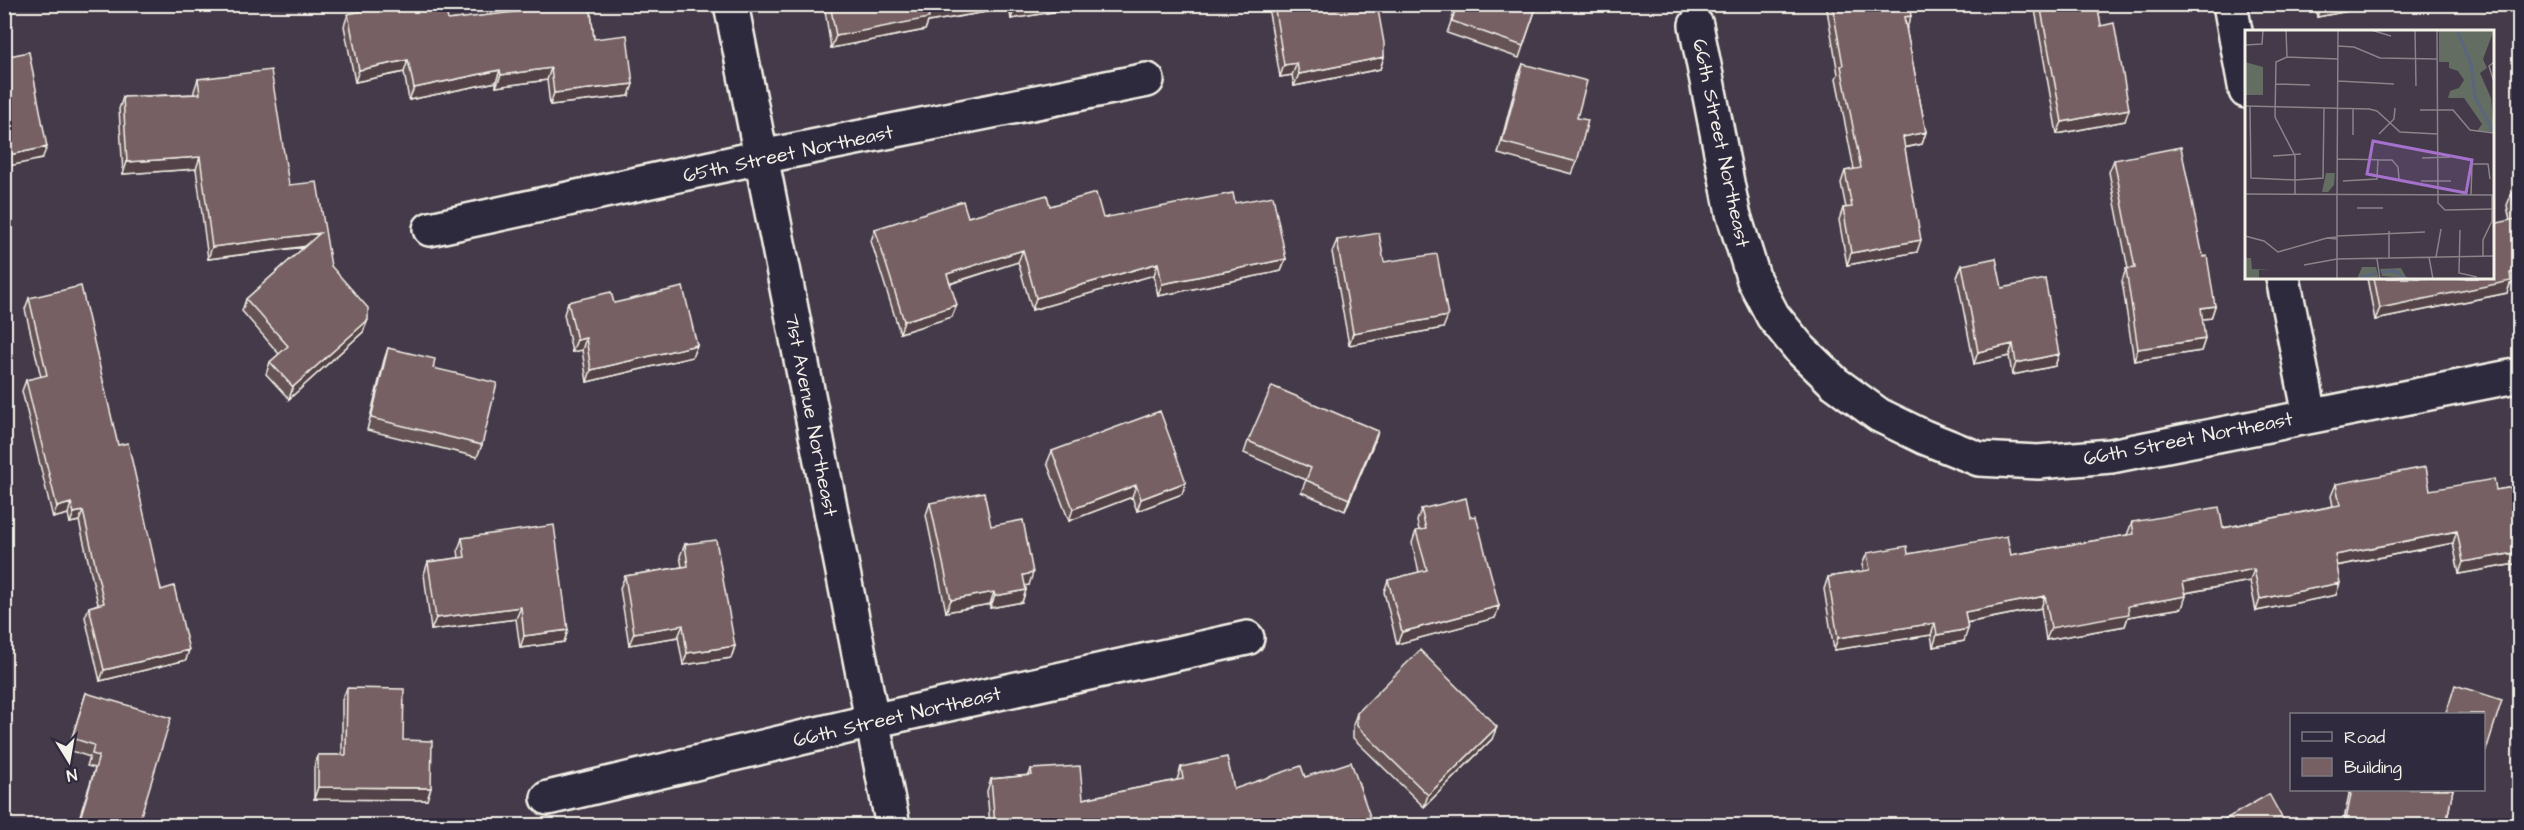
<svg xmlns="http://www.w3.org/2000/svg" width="2524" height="830" font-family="'Architects Daughter',sans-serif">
  <rect width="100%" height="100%" fill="#443a49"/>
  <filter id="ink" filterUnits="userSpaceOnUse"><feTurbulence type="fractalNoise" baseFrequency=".0167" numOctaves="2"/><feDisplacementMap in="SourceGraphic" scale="12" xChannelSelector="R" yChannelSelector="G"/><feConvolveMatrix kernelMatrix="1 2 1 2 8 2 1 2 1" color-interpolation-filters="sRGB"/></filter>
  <g filter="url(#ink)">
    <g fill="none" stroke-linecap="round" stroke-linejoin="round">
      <defs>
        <path id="street" d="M 731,4 L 893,826
          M 2230,4 L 2246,91
          M 1696,25 L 1733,213 L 1754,280 L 1773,316 L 1800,349 L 1835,383 L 1879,415 L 1924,437 L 1979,459 L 2038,462 L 2111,456 L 2520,375
          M 430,229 L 761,157 L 1147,80
          M 2283,278 L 2310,415
          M 548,798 L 872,721 L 1247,638"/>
      </defs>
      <!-- street casing -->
      <use href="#street" stroke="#f4f1e8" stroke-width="38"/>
      <!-- street -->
      <use href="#street" stroke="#2f2a3d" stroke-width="33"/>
    </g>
    <!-- wall -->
    <path fill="#655356" stroke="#f4f1e8" stroke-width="1.5" d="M 551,4 L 590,4 L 594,39 L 629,96 L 550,105 L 547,80 L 496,87 L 496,82 L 409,100 L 404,72 L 355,82 L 344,26 L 348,14 L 448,20 L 551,8 Z
      M 824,4 L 1061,4 L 1058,11 L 1011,19 L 1009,8 L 928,22 L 925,30 L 831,48 Z
      M 1272,4 L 1377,4 L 1384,57 L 1380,69 L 1294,86 L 1292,75 L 1280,77 L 1269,13 Z
      M 1457,4 L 1527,9 L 1535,11 L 1519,58 L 1447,33 Z
      M 1826,4 L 1909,4 L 1906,28 L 1926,132 L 1922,144 L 1905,148 L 1917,252 L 1847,265 L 1839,220 L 1843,208 L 1846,208 L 1841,183 L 1845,171 L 1854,169 L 1836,78 L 1838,74 Z
      M 2034,4 L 2097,4 L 2101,26 L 2125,121 L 2057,134 Z
      M 2315,4 L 2384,4 L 2317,17 Z
      M 1523,64 L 1577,162 L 1572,174 L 1498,154 L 1518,76 Z
      M 198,79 L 289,185 L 331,266 L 363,332 L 289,399 L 266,374 L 270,362 L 279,354 L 242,311 L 246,299 L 305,247 L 208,259 L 196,169 L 123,174 L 119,109 L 123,97 L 194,94 L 194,91 Z
      M 2114,160 L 2203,257 L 2215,306 L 2211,318 L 2202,319 L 2205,339 L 2201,351 L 2134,361 L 2122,281 L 2126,269 L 2128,269 L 2109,172 Z
      M 2520,192 L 2510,284 L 2507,293 L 2375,320 L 2367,278 L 2493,278 L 2510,221 L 2507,205 L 2512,193 Z
      M 1235,203 L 1286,259 L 1281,271 L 1158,296 L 1154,275 L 1032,310 L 1018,262 L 950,284 L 952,317 L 900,333 L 871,241 L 875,229 L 1050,206 L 1103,218 Z
      M 1337,240 L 1384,262 L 1443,328 L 1349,345 L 1332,252 Z
      M 1962,265 L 2059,354 L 2055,366 L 2012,375 L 2009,356 L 1974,364 L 1957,277 Z
      M 29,298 L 118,445 L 161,590 L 186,660 L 100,681 L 85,617 L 89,607 L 98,604 L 79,521 L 70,523 L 68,514 L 53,518 L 22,391 L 26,380 L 41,377 L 25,309 Z
      M 568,302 L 614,303 L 697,345 L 692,357 L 587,382 L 582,350 L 572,352 L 564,314 Z
      M 388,348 L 433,368 L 482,445 L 477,457 L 367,430 L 384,360 Z
      M 1378,431 L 1345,511 L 1301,492 L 1306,480 L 1244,453 L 1248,441 Z
      M 1052,451 L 1186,482 L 1182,494 L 1137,511 L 1132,497 L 1069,521 L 1047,463 Z
      M 2336,484 L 2430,490 L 2496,490 L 2520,486 L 2520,563 L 2459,574 L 2453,543 L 2337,566 L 2336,595 L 2256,611 L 2250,581 L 2186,593 L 2182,608 L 2128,617 L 2125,626 L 2046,640 L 2041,608 L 1967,623 L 1964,641 L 1933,647 L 1931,635 L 1834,650 L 1824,589 L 1828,577 L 1864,571 L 1862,565 L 1867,553 L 2011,555 L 2127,535 L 2132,522 L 2223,528 L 2333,506 L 2331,496 Z
      M 930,503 L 991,526 L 1029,585 L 1025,585 L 1026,590 L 1022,602 L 990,608 L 990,604 L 946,612 L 926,515 Z
      M 1421,509 L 1470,517 L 1499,606 L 1495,618 L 1397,644 L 1384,592 L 1388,580 L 1419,572 L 1412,543 L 1416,531 L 1419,530 L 1417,521 Z
      M 462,538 L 568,630 L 564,642 L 520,648 L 516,619 L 431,630 L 424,574 L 428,562 L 459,558 L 458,550 Z
      M 685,544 L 735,646 L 731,658 L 683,665 L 678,637 L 629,645 L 620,588 L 625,576 L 682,567 L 680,556 Z
      M 347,688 L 403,740 L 427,800 L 314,799 L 314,767 L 318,755 L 342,755 L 342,700 Z
      M 86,693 L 138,825 L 77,825 L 95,768 L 87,766 L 90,757 L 68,750 Z
      M 1357,713 L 1492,739 L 1424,807 L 1353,738 L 1353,725 Z
      M 1181,767 L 1234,789 L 1305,777 L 1373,825 L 990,825 L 987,791 L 991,779 L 1029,775 L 1031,769 L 1083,799 L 1177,780 Z
      M 2350,789 L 2453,789 L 2446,825 L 2343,825 Z"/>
    <!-- shaded-wall -->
    <path fill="#534346" stroke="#f4f1e8" stroke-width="1.5" d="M 965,4 L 1010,4 L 1009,8 L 928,22 L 925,30 L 831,48 L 836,36 L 928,11 Z
      M 1030,4 L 1061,4 L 1058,11 L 1011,19 L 1015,7 Z
      M 2384,4 L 2317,17 L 2321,5 Z
      M 1911,16 L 1907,28 L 1904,17 Z
      M 1384,57 L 1380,69 L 1294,86 L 1299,74 Z
      M 408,60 L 404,72 L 355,82 L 359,70 Z
      M 1297,63 L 1292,75 L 1280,77 L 1284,65 Z
      M 551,68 L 547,80 L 496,87 L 501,75 Z
      M 500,70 L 496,82 L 409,100 L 414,88 Z
      M 633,84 L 629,96 L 550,105 L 554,93 Z
      M 2129,109 L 2125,121 L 2057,134 L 2062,122 Z
      M 1926,132 L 1922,144 L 1898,149 L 1903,137 Z
      M 47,147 L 42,159 L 4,167 L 4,156 Z
      M 200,157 L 196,169 L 123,174 L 127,162 Z
      M 320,233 L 315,245 L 208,259 L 212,247 Z
      M 1921,240 L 1917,252 L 1847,265 L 1851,253 Z
      M 1023,250 L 1018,262 L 942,286 L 947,274 Z
      M 1286,259 L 1281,271 L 1158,296 L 1162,284 Z
      M 1158,263 L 1154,275 L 1032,310 L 1036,298 Z
      M 2520,271 L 2520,282 L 2510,284 L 2507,293 L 2375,320 L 2380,308 L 2510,273 Z
      M 957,305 L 952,317 L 900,333 L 904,321 Z
      M 2215,306 L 2211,318 L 2196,320 L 2201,308 Z
      M 1448,316 L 1443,328 L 1349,345 L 1353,333 Z
      M 368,320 L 363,332 L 289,399 L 293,387 Z
      M 586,338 L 582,350 L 572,352 L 577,340 Z
      M 2205,339 L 2201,351 L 2134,361 L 2138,349 Z
      M 2013,344 L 2009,356 L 1974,364 L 1978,352 Z
      M 697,345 L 692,357 L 587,382 L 591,370 Z
      M 2059,354 L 2055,366 L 2012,375 L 2016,363 Z
      M 1378,431 L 1374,443 L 1345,511 L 1349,499 Z
      M 1186,482 L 1182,494 L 1137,511 L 1141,499 Z
      M 1136,485 L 1132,497 L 1069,521 L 1073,509 Z
      M 71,503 L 68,514 L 53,518 L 57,507 Z
      M 83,511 L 79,521 L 70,523 L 74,513 Z
      M 2457,531 L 2453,543 L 2330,567 L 2335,555 Z
      M 2520,552 L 2520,563 L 2459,574 L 2463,562 Z
      M 2254,569 L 2250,581 L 2179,594 L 2183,582 Z
      M 1033,573 L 1029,585 L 1019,587 L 1023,575 Z
      M 2340,583 L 2336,595 L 2256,611 L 2260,599 Z
      M 1026,590 L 1022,602 L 990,608 L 995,596 Z
      M 994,592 L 990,604 L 946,612 L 951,600 Z
      M 2045,596 L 2041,608 L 1960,624 L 1965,612 Z
      M 2186,596 L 2182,608 L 2128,617 L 2125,626 L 2046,640 L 2051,628 L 2128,606 Z
      M 1499,606 L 1495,618 L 1397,644 L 1402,632 Z
      M 521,607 L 516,619 L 431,630 L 436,618 Z
      M 1935,623 L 1931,635 L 1834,650 L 1838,638 Z
      M 683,625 L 678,637 L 629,645 L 634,633 Z
      M 1968,629 L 1964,641 L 1933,647 L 1937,635 Z
      M 568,630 L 564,642 L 520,648 L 524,636 Z
      M 735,646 L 731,658 L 683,665 L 687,653 Z
      M 189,650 L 186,660 L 100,681 L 104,670 Z
      M 1497,727 L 1492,739 L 1424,807 L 1428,795 Z
      M 318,787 L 431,788 L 427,800 L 314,799 Z
      M 1273,820 L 1271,825 L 1247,825 Z"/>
    <!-- building -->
    <path fill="#766064" stroke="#f4f1e8" stroke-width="1.5" d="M 395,4 L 445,4 L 448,20 L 557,7 L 557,4 L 590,4 L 594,39 L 627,35 L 633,84 L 554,93 L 551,68 L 501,75 L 500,70 L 414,88 L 408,60 L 359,70 L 348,14 Z
      M 830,4 L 965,4 L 928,11 L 929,18 L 836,36 Z
      M 1015,4 L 1030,4 L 1015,7 Z
      M 1274,4 L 1377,4 L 1384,43 L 1384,57 L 1299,74 L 1297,63 L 1284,65 Z
      M 1457,4 L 1529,4 L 1527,9 L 1535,11 L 1523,46 L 1452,21 Z
      M 1832,4 L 1909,4 L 1911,16 L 1904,17 L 1926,132 L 1903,137 L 1921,240 L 1851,253 L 1843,208 L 1852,207 L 1845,171 L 1861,168 L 1841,66 L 1843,65 Z
      M 2040,4 L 2097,4 L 2101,26 L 2114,23 L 2129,109 L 2062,122 Z
      M 29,52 L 47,147 L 4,156 L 4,57 Z
      M 1523,64 L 1587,81 L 1577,118 L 1588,120 L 1577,162 L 1502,142 Z
      M 271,70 L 289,185 L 317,182 L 331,266 L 368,308 L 368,320 L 293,387 L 270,362 L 288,346 L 246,299 L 320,233 L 212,247 L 200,157 L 127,162 L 123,97 L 200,94 L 198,79 Z
      M 2181,147 L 2203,257 L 2207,256 L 2215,306 L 2201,308 L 2205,339 L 2138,349 L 2126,269 L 2135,268 L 2114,160 Z
      M 2520,192 L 2520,271 L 2510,273 L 2511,281 L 2380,308 L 2374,278 L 2493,278 L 2493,224 L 2516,219 L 2512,193 Z
      M 1096,193 L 1103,218 L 1233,193 L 1235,203 L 1273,196 L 1286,259 L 1162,284 L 1158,263 L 1036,298 L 1023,250 L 947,274 L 957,305 L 904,321 L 875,229 L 963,201 L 968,217 L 1047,195 L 1050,206 Z
      M 1379,233 L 1384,262 L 1437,254 L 1448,316 L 1353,333 L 1337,240 Z
      M 1996,258 L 2002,288 L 2045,279 L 2059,354 L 2016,363 L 2013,344 L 1978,352 L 1962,265 Z
      M 81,286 L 118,445 L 128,443 L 161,590 L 174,586 L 189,650 L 104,670 L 89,607 L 104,603 L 83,511 L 74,513 L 71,503 L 57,507 L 26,380 L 47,375 L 29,298 Z
      M 683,287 L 697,345 L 591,370 L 586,338 L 577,340 L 568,302 L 611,292 L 614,303 Z
      M 388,348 L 435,359 L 433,368 L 497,383 L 482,445 L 371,418 Z
      M 1272,386 L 1378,431 L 1349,499 L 1306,480 L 1311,468 L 1248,441 Z
      M 1160,411 L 1186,482 L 1141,499 L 1136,485 L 1073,509 L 1052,451 Z
      M 2426,467 L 2430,490 L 2494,479 L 2496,490 L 2520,486 L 2520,552 L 2463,562 L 2457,531 L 2335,555 L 2340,583 L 2260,599 L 2254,569 L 2183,582 L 2186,596 L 2128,606 L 2129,614 L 2051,628 L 2045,596 L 1965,612 L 1968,629 L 1937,635 L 1935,623 L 1838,638 L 1828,577 L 1870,570 L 1867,553 L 1907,546 L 1908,554 L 2007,536 L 2011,555 L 2134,534 L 2132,522 L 2219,507 L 2223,528 L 2340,505 L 2336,484 Z
      M 984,492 L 991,526 L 1023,520 L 1033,573 L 1023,575 L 1026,590 L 995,596 L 994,592 L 951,600 L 930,503 Z
      M 1466,498 L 1470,517 L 1476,516 L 1499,606 L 1402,632 L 1388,580 L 1427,570 L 1416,531 L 1426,529 L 1421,509 Z
      M 554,525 L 568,630 L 524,636 L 521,607 L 436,618 L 428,562 L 465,557 L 462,538 Z
      M 716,540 L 735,646 L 687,653 L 683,625 L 634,633 L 625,576 L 688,566 L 685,544 Z
      M 1420,650 L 1497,727 L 1428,795 L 1357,726 L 1357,713 Z
      M 2455,685 L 2502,700 L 2484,757 L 2484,714 L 2446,714 Z
      M 347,688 L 404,689 L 403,740 L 432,741 L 431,788 L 318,787 L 318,755 L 346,755 Z
      M 86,693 L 171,718 L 138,825 L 78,825 L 99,756 L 92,754 L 94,745 L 72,738 Z
      M 1227,757 L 1234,789 L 1301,766 L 1305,777 L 1351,762 L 1373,825 L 1275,825 L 1273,820 L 1247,825 L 995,825 L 991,779 L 1032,775 L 1031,769 L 1080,766 L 1083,799 L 1183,779 L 1181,767 Z
      M 2352,789 L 2453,789 L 2446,825 L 2345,825 Z
      M 2269,794 L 2286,825 L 2215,825 Z
      M 774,819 L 776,825 L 739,825 Z"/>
  </g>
  <g text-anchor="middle" stroke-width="4.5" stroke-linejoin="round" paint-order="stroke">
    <!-- street labels -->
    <g font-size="20" fill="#f4f1e8" stroke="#2f2a3d">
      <text transform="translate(1722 143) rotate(78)" y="7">66th Street Northeast</text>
      <text transform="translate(788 153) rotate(-12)" y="7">65th Street Northeast</text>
      <text transform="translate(812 415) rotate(79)" y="7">71st Avenue Northeast</text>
      <text transform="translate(2188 438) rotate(-11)" y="7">66th Street Northeast</text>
      <text transform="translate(897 716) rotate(-13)" y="7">66th Street Northeast</text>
    </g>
  </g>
  <!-- overview -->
  <g transform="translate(2245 30)">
    <rect width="249" height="249" fill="#443a49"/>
    <path d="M 194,0 L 249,0 L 238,29 L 242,38 L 235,43 L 246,68 L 249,102 L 232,101 L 237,94 L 219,68 L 203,68 L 205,61 L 214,58 L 219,50 L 213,41 L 204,38 L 204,32 L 194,32 ZM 0,32 L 18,37 L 18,65 L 0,65 ZM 81,143 L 90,143 L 89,155 L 83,162 L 77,162 ZM 0,228 L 6,228 L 7,239 L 26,240 L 14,240 L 14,249 L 0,249 ZM 117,237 L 131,237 L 134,249 L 112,249 ZM 156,238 L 161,247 L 168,249 L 137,246 L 135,239 Z" fill="#636d61"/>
    <path fill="none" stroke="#5b657e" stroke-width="3" d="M 212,0 L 226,34 L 230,67 L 248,101M 137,242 L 151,241 L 158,249M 112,249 L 131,243"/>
    <path fill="none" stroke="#8a8389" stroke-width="1.5" d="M 41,0 L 42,27M 126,0 L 146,6M 170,0 L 171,56M 192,0 L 193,173 L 200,180 L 249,179M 0,15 L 17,14 L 18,0M 93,16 L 109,17 L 135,28 L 192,29M 249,32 L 244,36 L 249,52M 93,51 L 149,54M 30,54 L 65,55M 0,76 L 124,79 L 132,81 L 155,102 L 192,104M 5,76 L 6,148 L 50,150 L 78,148 L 79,78M 108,78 L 108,105M 175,80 L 208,80 L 225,100 L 249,103M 134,104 L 149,89 L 150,78M 28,126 L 56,124M 177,128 L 205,127M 92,129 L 147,130 L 153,137 L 154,149M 98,151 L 132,149 L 133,129M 176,151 L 206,151M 0,164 L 249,165M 50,165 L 50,126 L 30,87 L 31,32 L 42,27 L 93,29M 226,165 L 227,134 L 243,134 L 245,149M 92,166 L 93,0M 112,178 L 138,178M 215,200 L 214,243 L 232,247M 0,206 L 19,211 L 33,222 L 82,208M 92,206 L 180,202M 92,209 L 82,208 L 92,207M 238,226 L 238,210 L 247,191 L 247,165M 184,227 L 188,249M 191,227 L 196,199M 132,229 L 135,249M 144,229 L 144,201M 59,235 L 92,229 L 249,226M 92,249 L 92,166"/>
    <path fill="#a571cd" fill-opacity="0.15" stroke="#a571cd" stroke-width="3" d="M 128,111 L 227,130 L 221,163 L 122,144 Z"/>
    <rect width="249" height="249" fill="none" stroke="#f4f1e8" stroke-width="3"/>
  </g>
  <!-- margin -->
  <rect width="2524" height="830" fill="none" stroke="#2f2a3d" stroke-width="24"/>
  <rect x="12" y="12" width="2500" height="806" fill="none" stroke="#f4f1e8" stroke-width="2" filter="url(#ink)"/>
  <!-- legend -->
  <rect x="2290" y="713" width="195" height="78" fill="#2f2a3d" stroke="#7e7a81" stroke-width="1.5"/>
  <rect x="2302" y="732" width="30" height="9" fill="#2f2a3d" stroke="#7e7a81" stroke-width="1.5"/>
  <text x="2344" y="743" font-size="18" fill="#f4f1e8">Road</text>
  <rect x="2302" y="758" width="30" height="18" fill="#766064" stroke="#7e7a81" stroke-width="1.5"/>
  <text x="2344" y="773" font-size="18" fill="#f4f1e8">Building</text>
  <!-- north arrow -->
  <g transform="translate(69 761) rotate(169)" stroke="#2f2a3d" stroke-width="4.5" paint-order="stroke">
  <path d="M0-4.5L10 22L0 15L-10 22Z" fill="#f4f1e8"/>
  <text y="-9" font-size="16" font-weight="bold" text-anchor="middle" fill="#f4f1e8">N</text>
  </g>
</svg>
